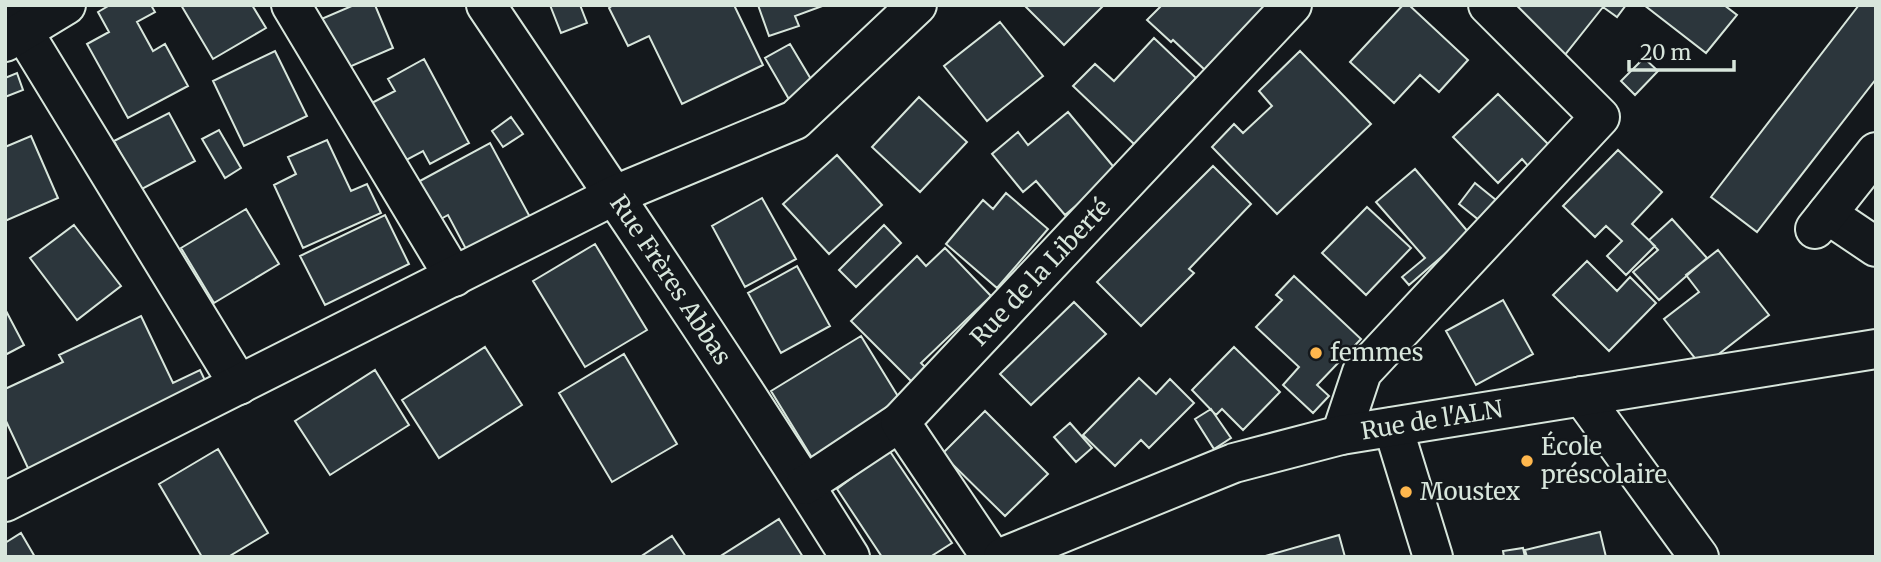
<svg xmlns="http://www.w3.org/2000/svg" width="1881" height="562" font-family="Merriweather,serif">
  <rect width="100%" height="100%" fill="#14181c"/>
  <!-- building -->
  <path fill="#2c363c" stroke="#d8e6dc" stroke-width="2" d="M 110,5 L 151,5 L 155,12 L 137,22 L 153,51 L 165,44 L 188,86 L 128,118 L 87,44 L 109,32 L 98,12 Z
    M 181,5 L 252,5 L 266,28 L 213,59 Z
    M 354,5 L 375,5 L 393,48 L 340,71 L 319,20 Z
    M 550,5 L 580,5 L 587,23 L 561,33 Z
    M 613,5 L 734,5 L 763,65 L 682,104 L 649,36 L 628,46 L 609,8 Z
    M 758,5 L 825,5 L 795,16 L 799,26 L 769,36 Z
    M 1024,5 L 1104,5 L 1064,45 Z
    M 1162,5 L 1267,5 L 1205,70 L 1173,40 L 1171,42 L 1147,20 Z
    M 1403,5 L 1409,5 L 1468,60 L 1439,92 L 1420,75 L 1394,103 L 1350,62 Z
    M 1488,5 L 1626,5 L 1617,17 L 1603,7 L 1560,61 Z
    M 1644,5 L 1724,5 L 1737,15 L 1706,53 Z
    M 1859,5 L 1876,5 L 1876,79 L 1757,232 L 1711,197 Z
    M 1000,22 L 1043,76 L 987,121 L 944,66 Z
    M 1154,38 L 1196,78 L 1134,144 L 1073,86 L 1095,64 L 1114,81 Z
    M 790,44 L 815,86 L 790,101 L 765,58 Z
    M 275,51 L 307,116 L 244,146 L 213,81 Z
    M 1300,51 L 1371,124 L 1277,214 L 1212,147 L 1234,124 L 1243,133 L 1272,106 L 1259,91 Z
    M 1644,58 L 1658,71 L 1635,95 L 1621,81 Z
    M 424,59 L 469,143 L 430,164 L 423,151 L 395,166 L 364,107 L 395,91 L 388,79 Z
    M 17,73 L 23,90 L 5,97 L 5,78 Z
    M 1498,94 L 1550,146 L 1529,167 L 1522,159 L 1498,183 L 1453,137 Z
    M 919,97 L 967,142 L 920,192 L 872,147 Z
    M 1068,112 L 1117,171 L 1065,215 L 1036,181 L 1023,192 L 992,154 L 1018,132 L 1028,145 Z
    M 169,113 L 195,161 L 140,190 L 114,141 Z
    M 511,117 L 523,134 L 503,147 L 492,131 Z
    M 219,130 L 241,168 L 225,178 L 202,139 Z
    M 31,136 L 58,198 L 5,221 L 5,147 Z
    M 327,140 L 351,191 L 367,184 L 381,213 L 303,248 L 274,185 L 296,174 L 288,157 Z
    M 490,143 L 530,217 L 467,251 L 448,215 L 439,220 L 418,182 Z
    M 1618,150 L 1662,192 L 1632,224 L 1655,246 L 1626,275 L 1607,256 L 1622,241 L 1606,226 L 1595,237 L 1563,206 Z
    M 837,155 L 882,205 L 829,254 L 783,204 Z
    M 1213,166 L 1251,204 L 1189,269 L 1194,273 L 1141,326 L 1097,282 Z
    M 1415,169 L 1469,233 L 1409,285 L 1402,277 L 1425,258 L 1376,202 Z
    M 1475,183 L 1507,209 L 1490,229 L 1459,204 Z
    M 1006,193 L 1048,229 L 997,288 L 946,244 L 983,200 L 993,209 Z
    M 762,198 L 796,259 L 745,287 L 712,226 Z
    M 1367,207 L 1411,248 L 1366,295 L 1322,253 Z
    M 246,209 L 279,264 L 214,303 L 181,248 Z
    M 385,215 L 409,264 L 325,305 L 300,256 Z
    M 1672,219 L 1707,258 L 1659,300 L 1633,272 L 1658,250 L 1649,240 Z
    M 74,225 L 121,286 L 77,320 L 30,258 Z
    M 884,225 L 901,243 L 856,287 L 839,270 Z
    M 595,244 L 647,330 L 585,367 L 533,281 Z
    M 945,248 L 991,296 L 921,363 L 935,377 L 921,391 L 851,321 L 917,256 L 926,266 Z
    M 1718,250 L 1769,315 L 1702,367 L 1664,319 L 1699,292 L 1686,275 Z
    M 1587,261 L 1617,291 L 1630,277 L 1656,303 L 1609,351 L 1553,295 Z
    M 797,266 L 830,326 L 781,353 L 748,293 Z
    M 1294,276 L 1361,339 L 1317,385 L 1329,396 L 1313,413 L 1283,385 L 1299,367 L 1256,327 L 1282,300 L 1276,295 Z
    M 1503,300 L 1533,354 L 1476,385 L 1446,331 Z
    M 1074,302 L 1106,334 L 1031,405 L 1000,374 Z
    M 5,309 L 24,345 L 5,355 Z
    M 141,316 L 173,383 L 200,370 L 214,399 L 35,483 L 5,419 L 5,389 L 63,362 L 59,355 Z
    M 861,336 L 907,411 L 817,466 L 771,391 Z
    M 485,347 L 522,405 L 439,458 L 402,400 Z
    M 1234,347 L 1280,392 L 1243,430 L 1222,409 L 1216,415 L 1192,390 Z
    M 624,354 L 677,444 L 612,482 L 559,393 Z
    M 375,370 L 409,425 L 330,475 L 295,421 Z
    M 1139,378 L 1156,394 L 1170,379 L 1194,403 L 1149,448 L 1141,440 L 1115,466 L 1083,435 Z
    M 1211,409 L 1231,438 L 1214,449 L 1195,419 Z
    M 985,411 L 1048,474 L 1005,516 L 942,454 Z
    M 1070,423 L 1092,448 L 1076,462 L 1054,437 Z
    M 218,449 L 268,533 L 228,557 L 202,557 L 159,484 Z
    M 889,450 L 952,543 L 930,557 L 882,557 L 837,489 Z
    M 779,519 L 803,557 L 719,557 Z
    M 1600,532 L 1606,557 L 1527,557 L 1525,550 Z
    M 21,533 L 35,557 L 5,557 L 5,543 Z
    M 1339,535 L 1345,557 L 1262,557 Z
    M 672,536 L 686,557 L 640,557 Z
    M 1523,548 L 1525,557 L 1504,557 L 1503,551 Z"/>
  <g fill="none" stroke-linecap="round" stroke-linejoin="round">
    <defs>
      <g id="minor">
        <path d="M 7,5 L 239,385"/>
        <path d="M 291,5 L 454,277"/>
        <path id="s1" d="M 486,5 C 609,188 733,370 850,557"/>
        <path d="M 5,42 L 66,5"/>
        <path d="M 1827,214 L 1876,247"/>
        <path d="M 1815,229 L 1876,152"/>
        <path d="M 1582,396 L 1699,557"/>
        <path d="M 1393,427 L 1433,557"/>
        <path d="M 1341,435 L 1362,372 L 1600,117 L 1488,5"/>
        <path d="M 805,485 L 900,422"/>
        <path d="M 5,502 L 615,195 L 795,120 L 917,5"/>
        <path id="s2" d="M 991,557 L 900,422 L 1292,5"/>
        <path id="s3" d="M 1003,557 L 1234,463 L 1341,435 L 1876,349"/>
      </g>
    </defs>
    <!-- minor casing -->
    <use href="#minor" stroke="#d8e6dc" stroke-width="42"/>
    <!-- minor -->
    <use href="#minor" stroke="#14181c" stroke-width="38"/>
  </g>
  <!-- markers -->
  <g fill="#ffb74d" stroke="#14181c" stroke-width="2.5">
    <circle cx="1316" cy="353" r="7"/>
    <circle cx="1527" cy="461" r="7"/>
    <circle cx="1406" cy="492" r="7"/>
  </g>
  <g text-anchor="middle" stroke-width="5" stroke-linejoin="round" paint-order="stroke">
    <!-- street labels -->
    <g font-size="24" fill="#d8e6dc" stroke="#14181c">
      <text dy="8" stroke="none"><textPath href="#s2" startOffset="368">Rue de la Liberté</textPath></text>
      <text dy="8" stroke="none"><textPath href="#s1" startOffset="331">Rue Frères Abbas</textPath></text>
      <text dy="8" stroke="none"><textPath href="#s3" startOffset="452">Rue de l'ALN</textPath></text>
    </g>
    <!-- poi labels -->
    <g font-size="24" fill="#d8e6dc" stroke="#14181c" text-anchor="start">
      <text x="1330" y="361">femmes</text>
      <text x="1541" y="455">École<tspan x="1541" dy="28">préscolaire</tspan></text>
      <text x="1420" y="500">Moustex</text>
    </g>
  </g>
  <!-- border -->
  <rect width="1881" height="562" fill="none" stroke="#d8e6dc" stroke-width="14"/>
  <!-- scale -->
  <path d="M1629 60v10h105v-10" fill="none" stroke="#d8e6dc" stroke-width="3.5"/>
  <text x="1640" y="60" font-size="21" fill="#d8e6dc" stroke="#14181c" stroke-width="5" paint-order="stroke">20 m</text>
</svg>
